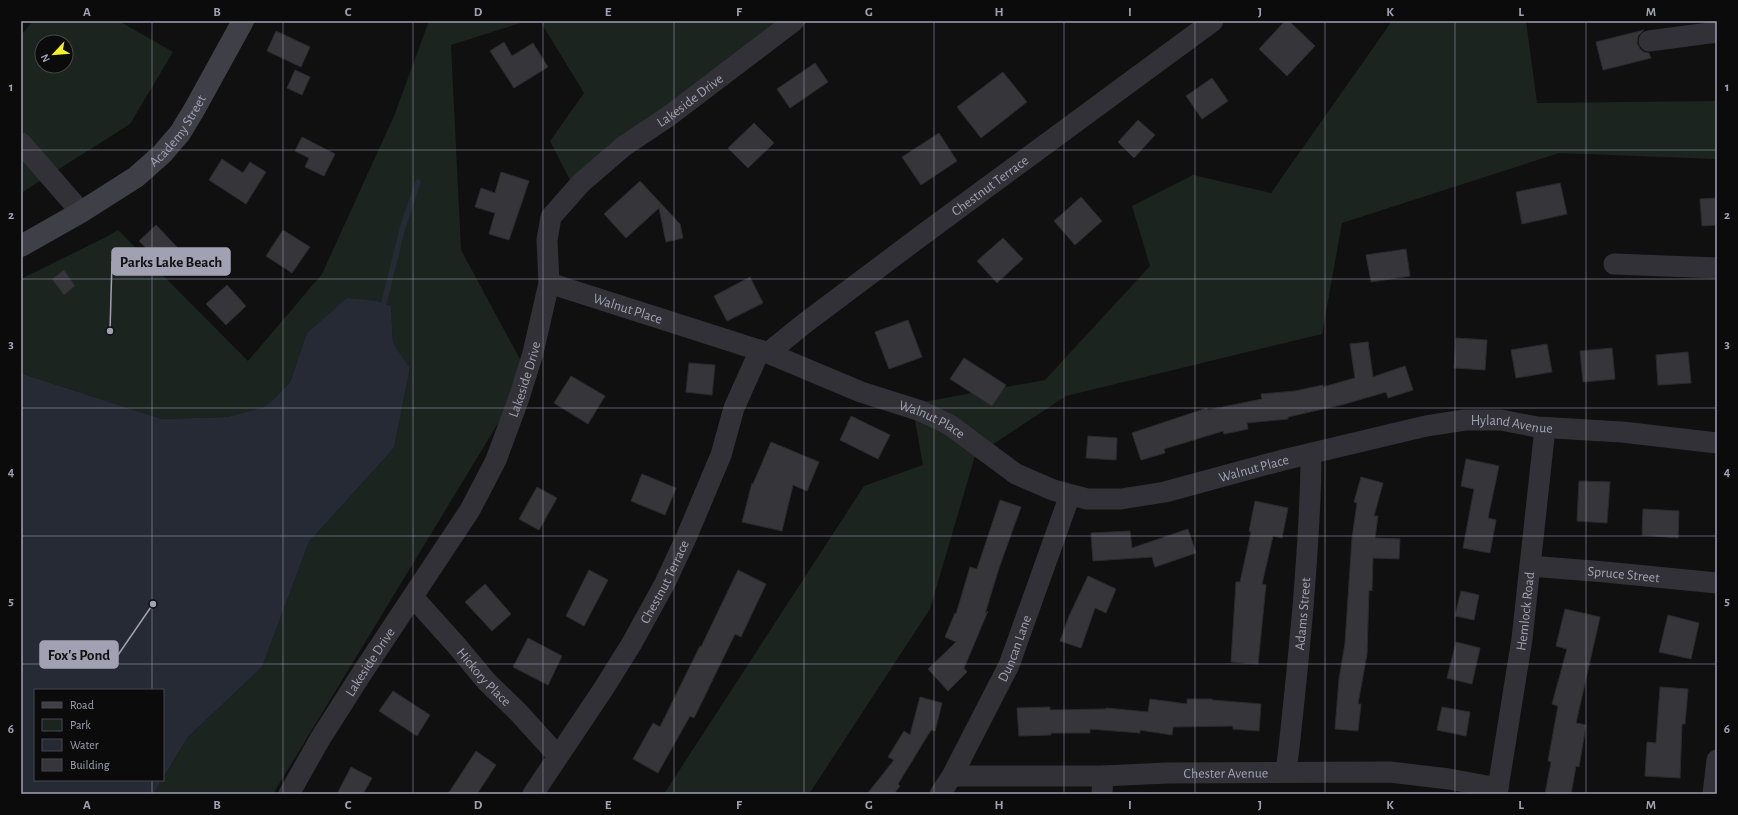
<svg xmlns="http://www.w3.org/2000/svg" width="1738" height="815" font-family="'Alegreya Sans',sans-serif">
  <rect width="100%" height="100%" fill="#101011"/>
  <!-- green -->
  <path fill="#1c2420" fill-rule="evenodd" d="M 33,21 L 119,21 L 173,52 L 130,124 L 21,193 L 21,35 ZM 42,42 L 66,42 L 66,66 L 42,66 Z
    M 429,21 L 527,21 L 451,45 L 461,250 L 528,374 L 273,794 L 153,794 L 188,737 L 262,667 L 309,542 L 394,448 L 410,368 L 393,343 L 391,306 L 378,301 L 307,333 L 290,382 L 275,398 L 265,407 L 227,417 L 162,419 L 23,374 L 21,375 L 21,279 L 106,237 L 118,230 L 248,361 L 322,274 L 394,116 Z
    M 540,21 L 809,21 L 571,182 L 550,141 L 584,93 Z
    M 1392,21 L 1526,21 L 1537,103 L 1717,101 L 1717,159 L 1559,153 L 1342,223 L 1322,334 L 1066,396 L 975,456 L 930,609 L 809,794 L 664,794 L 864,486 L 923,465 L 912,404 L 1045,380 L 1150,266 L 1132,206 L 1193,175 L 1271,193 Z"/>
  <!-- water -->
  <path fill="#262a35" d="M 347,298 L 378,301 L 391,306 L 393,343 L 410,368 L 394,448 L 309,542 L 262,667 L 188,737 L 163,778 L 163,690 L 35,690 L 35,780 L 162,780 L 153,794 L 21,794 L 21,375 L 23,374 L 162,419 L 227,417 L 264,407 L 275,398 L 290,382 L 307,333 Z"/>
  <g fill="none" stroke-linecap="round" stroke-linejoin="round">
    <!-- stream -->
    <path stroke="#262a35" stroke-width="5.5" d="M 384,303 L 403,226 L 418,182"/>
  </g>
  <!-- building -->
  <path fill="#36353a" stroke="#2b2a2e" d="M 1285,21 L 1289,21 L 1315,46 L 1287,76 L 1259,49 Z
    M 1644,30 L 1638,36 L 1637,43 L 1640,49 L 1644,52 L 1649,53 L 1651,58 L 1603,70 L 1596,42 Z
    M 276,31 L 310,47 L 301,67 L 267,51 Z
    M 504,42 L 512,56 L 533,43 L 548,67 L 514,88 L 490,51 Z
    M 815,63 L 828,82 L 790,108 L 777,89 Z
    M 295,70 L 310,77 L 302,95 L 287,88 Z
    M 1003,72 L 1027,102 L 981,138 L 957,107 Z
    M 1212,78 L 1228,101 L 1202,119 L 1186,96 Z
    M 1138,120 L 1155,135 L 1134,158 L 1118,142 Z
    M 754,123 L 774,143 L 748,168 L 728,148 Z
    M 939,133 L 957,161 L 921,185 L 902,157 Z
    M 302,137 L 335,154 L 324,176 L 305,167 L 309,158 L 295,151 Z
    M 222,159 L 243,173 L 250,162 L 266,172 L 246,204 L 209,180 Z
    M 501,172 L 529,181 L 509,240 L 489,234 L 495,213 L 475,207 L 481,188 L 495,193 Z
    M 640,181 L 680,224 L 683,238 L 666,242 L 659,208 L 626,238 L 604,214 Z
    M 1560,183 L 1567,214 L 1522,224 L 1516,192 Z
    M 1081,197 L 1102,221 L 1075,245 L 1054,221 Z
    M 1717,198 L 1717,225 L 1702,226 L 1700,199 Z
    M 156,225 L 178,248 L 174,252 L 186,265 L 173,276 L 139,241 Z
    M 283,230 L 310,247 L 292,273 L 266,256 Z
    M 1003,238 L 1023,259 L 997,283 L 977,261 Z
    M 1406,249 L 1410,276 L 1371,282 L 1366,255 Z
    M 64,270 L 75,286 L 64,295 L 52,279 Z
    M 750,277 L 763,303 L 727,321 L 714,296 Z
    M 227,285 L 246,306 L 226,325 L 206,304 Z
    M 908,320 L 922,357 L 889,369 L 875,332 Z
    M 1456,338 L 1487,340 L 1485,370 L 1454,368 Z
    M 1368,342 L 1373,377 L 1405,366 L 1413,390 L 1388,398 L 1386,392 L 1345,404 L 1288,417 L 1288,419 L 1247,423 L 1248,429 L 1224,434 L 1223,431 L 1164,449 L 1165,453 L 1141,460 L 1132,433 L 1207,408 L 1208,410 L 1262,399 L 1261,394 L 1295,391 L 1323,385 L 1323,387 L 1355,378 L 1350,344 Z
    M 1547,344 L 1552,372 L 1516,378 L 1511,350 Z
    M 1612,348 L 1615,379 L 1583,382 L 1580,351 Z
    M 1688,352 L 1691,383 L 1658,385 L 1656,355 Z
    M 964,358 L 1006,385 L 992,406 L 950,379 Z
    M 689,363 L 715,365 L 712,395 L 686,392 Z
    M 571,376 L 605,396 L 588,424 L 554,403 Z
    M 851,416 L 890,435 L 878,459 L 840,440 Z
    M 1088,436 L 1117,438 L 1116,460 L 1086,458 Z
    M 771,442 L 819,462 L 807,491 L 793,485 L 782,531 L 742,522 L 752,483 L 753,484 Z
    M 1466,459 L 1499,466 L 1488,518 L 1496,520 L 1490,553 L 1463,548 L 1474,489 L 1461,486 Z
    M 642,474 L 676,488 L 665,515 L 631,501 Z
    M 1361,477 L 1383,483 L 1374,516 L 1378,516 L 1375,538 L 1400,539 L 1399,559 L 1373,558 L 1372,591 L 1369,590 L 1367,654 L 1358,704 L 1361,704 L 1358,731 L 1335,729 L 1339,679 L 1345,643 L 1352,538 L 1357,503 L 1354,502 Z
    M 1579,481 L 1610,482 L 1607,523 L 1577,521 Z
    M 537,487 L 557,498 L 539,530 L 519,519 Z
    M 1000,500 L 1021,507 L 999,568 L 985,614 L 988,611 L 964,668 L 967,672 L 948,691 L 928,669 L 956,642 L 945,637 L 955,613 L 956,614 L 970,567 L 977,569 Z
    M 1255,501 L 1288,508 L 1282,538 L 1273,536 L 1262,584 L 1266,585 L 1258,664 L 1231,662 L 1236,582 L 1240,582 L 1251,532 L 1249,531 Z
    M 1643,509 L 1679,511 L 1678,538 L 1642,535 Z
    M 1188,529 L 1196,553 L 1155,567 L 1152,557 L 1093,561 L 1091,533 L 1130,531 L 1132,548 Z
    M 589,570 L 608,580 L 584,626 L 566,616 Z
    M 738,570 L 766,584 L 741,637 L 735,634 L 694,718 L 690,716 L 658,773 L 633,759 L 653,723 L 660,727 L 700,646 L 701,647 Z
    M 1088,576 L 1116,589 L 1106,613 L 1095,608 L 1081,648 L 1060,641 L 1069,616 Z
    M 485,584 L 511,614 L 492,631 L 465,602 Z
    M 1461,591 L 1479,595 L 1474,620 L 1455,616 Z
    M 1565,609 L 1600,617 L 1576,723 L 1586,725 L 1579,767 L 1576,766 L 1571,794 L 1545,794 L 1551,762 L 1548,761 L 1558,706 L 1552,704 L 1567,649 L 1556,646 Z
    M 1668,615 L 1699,623 L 1691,659 L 1659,652 Z
    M 528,638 L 562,656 L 548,685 L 513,667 Z
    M 1456,642 L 1480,648 L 1472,684 L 1447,678 Z
    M 1660,687 L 1688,689 L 1685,724 L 1682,724 L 1680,778 L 1645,776 L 1647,742 L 1656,743 Z
    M 393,691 L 430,715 L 417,736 L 379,711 Z
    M 920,697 L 942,703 L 935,731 L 931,730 L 898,784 L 900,786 L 894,794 L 867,794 L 894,760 L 888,757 L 904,731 L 910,735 Z
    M 1150,699 L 1187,704 L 1187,699 L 1212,699 L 1212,700 L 1261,704 L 1259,731 L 1233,729 L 1233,726 L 1173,727 L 1172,735 L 1140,730 L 1140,733 L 1090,729 L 1090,733 L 1051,733 L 1051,735 L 1019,736 L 1017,708 L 1050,707 L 1050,710 L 1106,709 L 1106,708 L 1148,712 Z
    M 1442,707 L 1470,712 L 1466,736 L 1437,730 Z
    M 476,751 L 496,765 L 477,794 L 448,794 Z
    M 351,767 L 372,778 L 363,794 L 337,794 Z"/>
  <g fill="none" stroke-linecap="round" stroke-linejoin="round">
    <!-- street -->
    <g stroke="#323137" stroke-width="21">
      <path d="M 1649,41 L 1717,32"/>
      <path d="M 21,143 L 81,212"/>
      <path d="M 1614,264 L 1717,268"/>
      <path id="s1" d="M 549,283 L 768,353 L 861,392 L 921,411 L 950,425 L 1016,474 L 1053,490 L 1087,499 L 1121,499 L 1165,492 L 1283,460 L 1426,426 L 1465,420 L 1501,420 L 1537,427 L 1622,432 L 1717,443"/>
      <path id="s2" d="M 768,353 L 805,323 L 921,236 L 1213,21"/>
      <path id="s3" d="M 1530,566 L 1605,572 L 1717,583"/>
      <path id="s4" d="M 413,597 L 457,646 L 487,682 L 518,712 L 558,756"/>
      <path id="s5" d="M 1286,772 C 1293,717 1298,662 1303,607 C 1307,557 1311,506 1311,455"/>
      <path id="s6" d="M 952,776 L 1103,776 L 1167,773 L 1390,772 L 1449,779 L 1498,788"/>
      <path id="s7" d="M 289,794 L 320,739 L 362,673 L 470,510 L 496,460 L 519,398 L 533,353 L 549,283 L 547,240 L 551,217 L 581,183 L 624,146 L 669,116 L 794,21"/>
      <path id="s8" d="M 533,794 L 604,688 L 632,643 L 665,583 L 686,538 L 721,455 L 734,408 L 760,350"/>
      <path id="s9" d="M 940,794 L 952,776 L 1009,665 L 1070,495"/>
      <path d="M 1102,794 L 1103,776"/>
      <path id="s10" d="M 1497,794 L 1522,639 L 1545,428"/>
      <path d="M 1713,794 L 1717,760"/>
    </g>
    <!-- secondary -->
    <path stroke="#3f3f47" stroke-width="22" id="s11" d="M 21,246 L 81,212 L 136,177 L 162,154 L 180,133 L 194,110 L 243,21"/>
  </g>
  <!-- grid -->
  <path fill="none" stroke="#a1a1b3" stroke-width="1" stroke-opacity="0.55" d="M 152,21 L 152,690M 283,21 L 283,794M 413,21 L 413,794M 543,21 L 543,794M 674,21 L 674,794M 804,21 L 804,794M 934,21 L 934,794M 1064,21 L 1064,794M 1195,21 L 1195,794M 1325,21 L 1325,794M 1455,21 L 1455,794M 1586,21 L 1586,794M 21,150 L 1717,150M 21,279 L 1717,279M 21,408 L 1717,408M 21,536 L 1717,536M 21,664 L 1717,664M 152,780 L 152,794"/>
  <g text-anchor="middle" stroke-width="3" stroke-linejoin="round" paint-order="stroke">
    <!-- street labels -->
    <g font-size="14" fill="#a1a1b3" stroke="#0b0b0c">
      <text dy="5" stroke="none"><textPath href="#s7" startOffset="827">Lakeside Drive</textPath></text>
      <text dy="5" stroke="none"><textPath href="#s11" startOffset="197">Academy Street</textPath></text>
      <text dy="5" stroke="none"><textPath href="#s2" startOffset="278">Chestnut Terrace</textPath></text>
      <text dy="5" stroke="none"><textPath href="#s1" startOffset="83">Walnut Place</textPath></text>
      <text dy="5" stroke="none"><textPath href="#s7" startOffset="479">Lakeside Drive</textPath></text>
      <text dy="5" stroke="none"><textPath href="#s1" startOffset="407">Walnut Place</textPath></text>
      <text dy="5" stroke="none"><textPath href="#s1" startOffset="1018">Hyland Avenue</textPath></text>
      <text dy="5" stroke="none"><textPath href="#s1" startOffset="754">Walnut Place</textPath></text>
      <text dy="5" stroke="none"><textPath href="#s3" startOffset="94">Spruce Street</textPath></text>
      <text dy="5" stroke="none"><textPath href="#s8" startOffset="250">Chestnut Terrace</textPath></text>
      <text dy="5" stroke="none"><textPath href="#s10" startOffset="185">Hemlock Road</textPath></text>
      <text dy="5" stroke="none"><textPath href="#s5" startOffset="159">Adams Street</textPath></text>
      <text dy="5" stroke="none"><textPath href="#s9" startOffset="164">Duncan Lane</textPath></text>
      <text dy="5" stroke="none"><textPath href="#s7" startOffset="155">Lakeside Drive</textPath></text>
      <text dy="5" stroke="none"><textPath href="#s4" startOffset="107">Hickory Place</textPath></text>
      <text dy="5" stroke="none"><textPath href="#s6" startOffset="274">Chester Avenue</textPath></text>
    </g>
  </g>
  <!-- callouts -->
  <path fill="none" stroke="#a1a1b3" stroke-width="1.5" d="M110 331L112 261M153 604L118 655"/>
  <g fill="#a1a1b3" stroke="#0b0b0c" stroke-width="1.5">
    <circle cx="110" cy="331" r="4"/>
    <circle cx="153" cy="604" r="4"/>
  </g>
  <g fill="#a1a1b3" stroke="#a1a1b3" stroke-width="1.5">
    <rect x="112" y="248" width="118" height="27" rx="4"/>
    <rect x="40" y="641" width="78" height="27" rx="4"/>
  </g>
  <g font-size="15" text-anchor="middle" font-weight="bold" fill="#111">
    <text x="171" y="267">Parks Lake Beach</text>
    <text x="79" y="660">Fox's Pond</text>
  </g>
  <!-- border -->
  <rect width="1738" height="815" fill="none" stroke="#0b0b0c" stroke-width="44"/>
  <!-- legend -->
  <rect x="34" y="689" width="130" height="92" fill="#0b0b0c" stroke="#47474f"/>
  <rect x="42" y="702" width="20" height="6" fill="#3f3f47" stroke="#47474f"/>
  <text x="70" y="709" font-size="12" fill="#a1a1b3">Road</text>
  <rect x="42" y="719" width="20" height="12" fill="#1c2420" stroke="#47474f"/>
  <text x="70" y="729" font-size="12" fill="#a1a1b3">Park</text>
  <rect x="42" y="739" width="20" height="12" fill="#262a35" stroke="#47474f"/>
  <text x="70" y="749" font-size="12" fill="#a1a1b3">Water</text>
  <rect x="42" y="759" width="20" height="12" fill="#36353a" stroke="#47474f"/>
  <text x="70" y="769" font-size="12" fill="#a1a1b3">Building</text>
  <!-- north arrow -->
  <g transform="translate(54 54) rotate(244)"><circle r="19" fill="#0b0b0c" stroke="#47474f"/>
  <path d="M0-3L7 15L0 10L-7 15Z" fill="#f6f024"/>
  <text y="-6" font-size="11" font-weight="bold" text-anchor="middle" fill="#a1a1b3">N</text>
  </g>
  <rect x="22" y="22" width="1694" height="771" fill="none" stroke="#a1a1b3" stroke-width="1.5"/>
  <g font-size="13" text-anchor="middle" font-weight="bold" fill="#a1a1b3">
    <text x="87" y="16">A</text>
    <text x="217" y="16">B</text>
    <text x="348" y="16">C</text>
    <text x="478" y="16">D</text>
    <text x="608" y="16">E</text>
    <text x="739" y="16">F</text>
    <text x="869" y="16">G</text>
    <text x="999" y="16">H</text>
    <text x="1130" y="16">I</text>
    <text x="1260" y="16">J</text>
    <text x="1390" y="16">K</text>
    <text x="1521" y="16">L</text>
    <text x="1651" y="16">M</text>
    <text x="11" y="91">1</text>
    <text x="1727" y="91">1</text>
    <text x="11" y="219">2</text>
    <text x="1727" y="219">2</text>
    <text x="11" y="348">3</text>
    <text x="1727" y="348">3</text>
    <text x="11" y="476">4</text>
    <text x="1727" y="476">4</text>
    <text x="11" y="605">5</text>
    <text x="1727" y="605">5</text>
    <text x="11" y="733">6</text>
    <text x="1727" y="733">6</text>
    <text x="87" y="809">A</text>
    <text x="217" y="809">B</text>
    <text x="348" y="809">C</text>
    <text x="478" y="809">D</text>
    <text x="608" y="809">E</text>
    <text x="739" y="809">F</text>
    <text x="869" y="809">G</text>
    <text x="999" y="809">H</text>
    <text x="1130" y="809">I</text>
    <text x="1260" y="809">J</text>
    <text x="1390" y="809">K</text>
    <text x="1521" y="809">L</text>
    <text x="1651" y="809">M</text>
  </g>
</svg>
